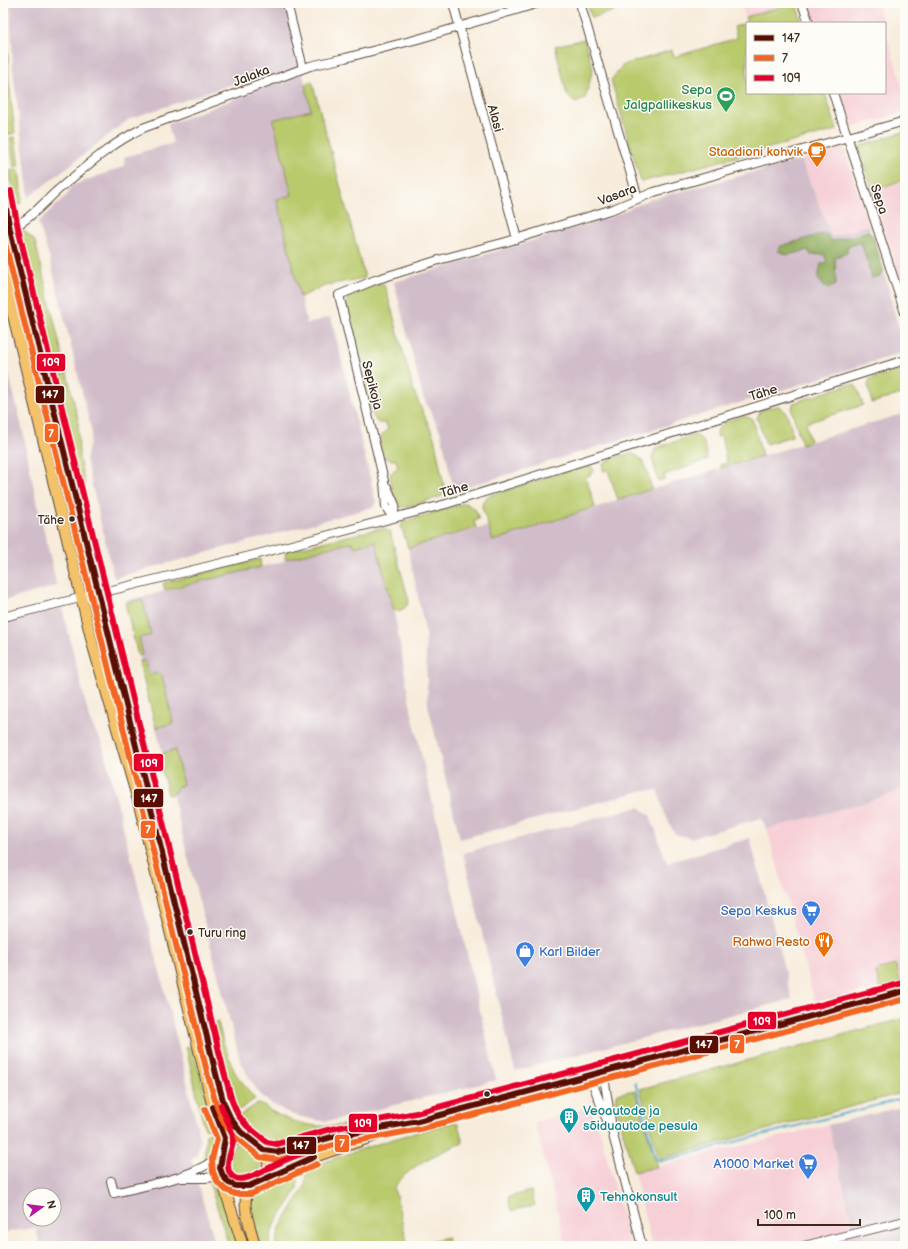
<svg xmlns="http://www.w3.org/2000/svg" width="908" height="1249" font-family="'Balsamiq Sans',sans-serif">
  <rect width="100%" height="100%" fill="#fdfcf7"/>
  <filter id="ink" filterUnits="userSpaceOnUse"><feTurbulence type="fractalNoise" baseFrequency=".025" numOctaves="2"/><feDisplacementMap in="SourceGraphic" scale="8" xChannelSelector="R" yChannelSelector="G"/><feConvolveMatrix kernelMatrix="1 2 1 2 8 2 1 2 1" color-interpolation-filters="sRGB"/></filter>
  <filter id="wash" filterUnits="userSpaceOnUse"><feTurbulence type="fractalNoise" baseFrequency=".012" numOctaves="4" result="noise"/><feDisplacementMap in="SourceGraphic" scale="16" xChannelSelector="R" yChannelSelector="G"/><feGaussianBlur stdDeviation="0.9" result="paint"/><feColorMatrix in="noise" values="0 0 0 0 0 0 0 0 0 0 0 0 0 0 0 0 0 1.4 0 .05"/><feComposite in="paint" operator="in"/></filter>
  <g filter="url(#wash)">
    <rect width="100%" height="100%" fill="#f7ecdb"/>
    <!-- built -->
    <path fill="#f6cfd7" d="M 741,3 L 794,3 L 745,17 Z
      M 808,3 L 877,3 L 883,23 L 815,23 Z
      M 885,29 L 905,95 L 905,112 L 850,128 L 838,93 L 885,93 Z
      M 905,131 L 905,292 L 858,147 Z
      M 844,147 L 868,225 L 832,237 L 801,160 Z
      M 905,788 L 905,982 L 815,1002 L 767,829 L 868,802 Z
      M 590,1107 L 601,1135 L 630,1246 L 566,1246 L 535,1122 Z
      M 828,1125 L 855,1233 L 804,1246 L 652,1246 L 634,1172 Z"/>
    <!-- industrial -->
    <path fill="#d1bdc9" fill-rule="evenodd" d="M 10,3 L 284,3 L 312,110 L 273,120 L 292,195 L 277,199 L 307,324 L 331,317 L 376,502 L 373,507 L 114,578 L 86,460 L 92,433 L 50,259 L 38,222 L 68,194 L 71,186 L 125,166 L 124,157 L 173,143 L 168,124 L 251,93 L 250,78 L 129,119 L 29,197 L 13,70 Z
      M 801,160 L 832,237 L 868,225 L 884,272 L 905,352 L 454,491 L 441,433 L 423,397 L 394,282 L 611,217 L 648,200 Z
      M 3,350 L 23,432 L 33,484 L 57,586 L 3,601 Z
      M 905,413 L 905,788 L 868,802 L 767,829 L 761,818 L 691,838 L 675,834 L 665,814 L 658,791 L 645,790 L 460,839 L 428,705 L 425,630 L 408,548 L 488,526 L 493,541 L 659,487 Z
      M 352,541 L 355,547 L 375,541 L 394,611 L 411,709 L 496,1080 L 335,1120 L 321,1121 L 293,1115 L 270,1103 L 259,1093 L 241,1064 L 190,866 L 125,601 L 284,561 L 285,559 Z
      M 62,608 L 90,721 L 102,743 L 180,1052 L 200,1140 L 197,1154 L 191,1160 L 216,1246 L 40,1246 L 36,1228 L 3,1232 L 3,623 ZM 30,1195 L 54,1195 L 54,1219 L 30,1219 Z
      M 639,807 L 650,815 L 667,863 L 750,838 L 792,999 L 515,1071 L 463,853 Z
      M 905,1106 L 905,1246 L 804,1246 L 855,1233 L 828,1125 Z"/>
    <!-- green -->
    <path fill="#b9ca6d" stroke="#7a7a46" d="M 3,3 L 6,3 L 9,83 L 15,133 L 6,135 L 3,126 Z
      M 586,3 L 640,3 L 592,18 Z
      M 796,3 L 802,23 L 747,23 L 747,93 L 825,93 L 837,130 L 641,182 L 611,80 L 623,65 L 672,50 L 674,57 L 737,38 L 734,27 L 747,23 L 745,17 Z
      M 584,39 L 593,69 L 585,99 L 575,103 L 567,95 L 555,46 Z
      M 312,81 L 365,278 L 327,285 L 300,297 L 277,199 L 292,195 L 273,120 L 311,110 L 305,84 Z
      M 905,131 L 905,179 L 880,188 L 881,196 L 875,198 L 858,147 Z
      M 15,137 L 19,166 L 14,167 L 10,138 Z
      M 19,170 L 22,197 L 21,203 L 14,207 L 10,171 Z
      M 22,229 L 35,241 L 65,366 L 58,367 L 50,363 L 23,250 L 20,236 Z
      M 379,284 L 383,284 L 386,289 L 414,392 L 434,437 L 444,486 L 445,494 L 440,497 L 407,507 L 400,507 L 392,491 L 390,474 L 398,467 L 396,460 C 378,462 373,439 388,430 L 386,423 L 378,423 C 369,414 361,386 367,374 L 373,370 L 372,363 L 363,363 L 358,357 C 355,345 342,307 348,298 C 355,289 370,287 379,284 Z
      M 905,369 L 905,393 L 872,403 L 868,384 L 870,379 Z
      M 67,373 L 78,419 L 79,458 L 85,484 L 83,485 L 76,470 L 55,383 L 59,376 Z
      M 850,384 L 856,386 L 863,405 L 806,423 L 810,441 L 802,444 L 792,411 L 793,403 Z
      M 777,406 C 787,406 792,427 792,436 L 766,444 L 757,418 L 761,410 Z
      M 745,416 L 752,419 L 754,424 L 762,456 L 721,468 L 720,465 L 727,463 L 721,436 L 717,437 C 716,421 732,420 745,416 Z
      M 694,435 C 704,436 707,451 707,460 L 664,475 L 665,479 L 658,481 L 652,457 L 656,448 Z
      M 631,453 C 646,457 648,476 652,489 L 618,500 L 608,470 L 603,471 L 603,464 L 613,458 Z
      M 584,466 L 592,467 L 594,470 L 590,475 L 586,477 L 595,507 L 493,541 L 482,507 L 483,502 L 488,496 Z
      M 465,503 L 475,509 L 479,519 L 474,521 L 476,528 L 408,548 L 401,525 L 403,522 Z
      M 377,529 L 385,529 L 390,532 L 409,601 C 407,608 401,611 394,611 L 375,541 L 355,547 L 352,542 L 285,559 L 286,551 Z
      M 260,559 L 261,567 L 165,590 L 163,583 Z
      M 140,600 L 143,601 L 151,635 L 139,638 L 143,654 L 138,656 L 125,603 Z
      M 145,661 L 149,675 L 160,673 L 162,676 L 173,723 L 156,728 L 139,662 Z
      M 175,750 L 183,784 L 176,789 L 173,794 L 168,795 L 159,758 L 160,754 Z
      M 896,965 L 900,981 L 899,984 L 885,988 L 880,987 L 876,972 L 879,969 Z
      M 905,1018 L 905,1092 L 659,1159 L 640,1089 Z
      M 218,1022 L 223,1042 L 235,1073 L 255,1099 L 233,1114 C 223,1086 220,1057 213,1028 L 215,1023 Z
      M 186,1046 L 191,1048 L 193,1052 L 215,1124 L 206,1129 L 204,1127 Z
      M 635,1090 L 657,1167 L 634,1172 L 615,1103 L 616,1094 Z
      M 257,1104 C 264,1104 267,1109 273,1112 C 298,1126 322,1129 349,1124 L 346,1129 L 286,1146 L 276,1146 L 266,1142 L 260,1136 L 249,1132 L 236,1118 Z
      M 455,1122 L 458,1124 L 463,1143 C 438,1153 409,1165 394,1188 L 408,1246 L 275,1246 L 280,1228 L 305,1186 L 306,1169 C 355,1150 404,1135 455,1122 Z
      M 217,1129 C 223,1145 217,1153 204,1164 L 206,1134 Z
      M 242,1143 C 292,1154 232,1208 225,1163 L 235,1144 Z
      M 289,1171 C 314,1181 279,1212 273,1227 C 271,1233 271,1240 269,1246 L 260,1246 C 258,1237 248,1207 249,1200 C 252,1185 277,1177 289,1171 Z
      M 209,1181 L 213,1181 C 226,1189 234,1231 238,1246 L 229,1246 Z
      M 531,1191 L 535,1205 L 511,1211 L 508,1197 Z
      M 447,1237 L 449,1246 L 411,1246 Z"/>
    <!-- forest -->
    <path fill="#92ae60" stroke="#666c3f" d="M 868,231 L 873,236 L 884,272 L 880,276 L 872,278 L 861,242 L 847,247 L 847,253 L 835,257 L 836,285 L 827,289 L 818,279 L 821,264 L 827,262 L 824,254 L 811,255 L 808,250 L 788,255 L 778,251 L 781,246 L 825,233 L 832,241 L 857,235 Z"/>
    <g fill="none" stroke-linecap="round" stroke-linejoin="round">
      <!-- stream -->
      <path stroke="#4aa9c9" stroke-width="2" d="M 635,1082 L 656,1159 L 661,1161 L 905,1098"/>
    </g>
  </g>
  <g filter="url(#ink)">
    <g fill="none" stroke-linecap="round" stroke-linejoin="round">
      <defs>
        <path id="minor" d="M 287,3 L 303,68
          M 453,3 L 517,239
          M 580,3 L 638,198
          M 802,3 L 809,23
          M 833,93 L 905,313
          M 3,232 C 26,224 41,205 59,189 C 88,165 109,145 143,128 L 310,66 L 345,58 L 418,39 L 539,3
          M 387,487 L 395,505 L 393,518
          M 393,518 L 386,507 L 384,481 L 339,295 L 375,280 L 442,259 L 506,242 L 613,209 L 654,192 L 905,121
          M 3,617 L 254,555 L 446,504 L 905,360
          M 597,1073 L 605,1083 L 613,1135 L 642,1246
          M 597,1073 L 594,1087 L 608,1123
          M 182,1178 L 205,1178 L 223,1176
          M 111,1181 L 114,1193 C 150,1184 192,1179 221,1155
          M 804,1246 L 905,1221"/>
        <path id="major" d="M 3,192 L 10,230 L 114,665 L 150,803 L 220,1089 C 225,1111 234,1127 252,1141
          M 3,274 L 93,646 L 139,804 L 214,1112 L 225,1136 L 224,1149
          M220 1163a24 24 0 1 1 48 0a24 24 0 1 1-48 0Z
          M 264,1150 L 278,1152 L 332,1137 L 389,1127
          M 223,1176 L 225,1190 L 243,1246
          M 262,1179 L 297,1163 L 418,1121 L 905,991
          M 249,1187 C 240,1206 251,1227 255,1246"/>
      </defs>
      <!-- minor casing -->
      <use href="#minor" stroke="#57473a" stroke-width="10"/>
      <!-- major casing -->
      <use href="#major" stroke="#57473a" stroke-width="12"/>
      <!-- minor -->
      <use href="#minor" stroke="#fff" stroke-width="8"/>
      <!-- major -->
      <use href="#major" stroke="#f3c26a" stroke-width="10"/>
      <defs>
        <path id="bus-1" d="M 3,192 L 10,230 L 216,1074 L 224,1104 L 231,1119 L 241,1132 L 264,1150 L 278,1152 L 332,1137 L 418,1121 L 905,991
          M 213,1107 L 225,1138 L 220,1168 L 223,1176 L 229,1183 L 236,1186 L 249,1186 L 314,1157"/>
        <path id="bus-2" d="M 3,235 L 208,1076 L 217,1107 L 224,1123 L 235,1137 L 260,1157 L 279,1160 L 334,1145 L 420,1129 L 905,999
          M 205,1109 L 217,1139 L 212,1159 L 213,1172 L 218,1183 L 226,1190 L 235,1194 L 251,1194 L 317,1164"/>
        <path id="bus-3" d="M 11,191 L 18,228 L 224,1072 L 232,1101 L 238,1115 L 247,1126 L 267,1142 L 277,1144 L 331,1129 L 416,1113 L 903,983
          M 221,1105 C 224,1117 233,1127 233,1140 C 233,1149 227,1158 228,1167 C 232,1193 265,1169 277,1164 C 288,1158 300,1154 311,1150"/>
      </defs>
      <!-- bus-1 casing -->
      <use href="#bus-1" stroke="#fdfcf7" stroke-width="9"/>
      <!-- bus-2 casing -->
      <use href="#bus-2" stroke="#fdfcf7" stroke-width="9"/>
      <!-- bus-3 casing -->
      <use href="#bus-3" stroke="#fdfcf7" stroke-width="9"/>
      <!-- bus-1 -->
      <use href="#bus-1" stroke="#5a0e03" stroke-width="6"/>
      <!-- bus-2 -->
      <use href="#bus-2" stroke="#f26522" stroke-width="6"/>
      <!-- bus-3 -->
      <use href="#bus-3" stroke="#e4002b" stroke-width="6"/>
    </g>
  </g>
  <!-- icons -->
  <defs>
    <symbol id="stadium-pin" viewBox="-11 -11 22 30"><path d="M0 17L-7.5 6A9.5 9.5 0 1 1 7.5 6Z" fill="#2e9e5b" stroke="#fdfcf7"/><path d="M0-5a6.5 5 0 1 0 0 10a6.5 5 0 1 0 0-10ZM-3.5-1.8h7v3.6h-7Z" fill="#fff"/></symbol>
    <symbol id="cafe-pin" viewBox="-11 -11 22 30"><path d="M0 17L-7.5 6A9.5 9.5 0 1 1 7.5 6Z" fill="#e8710a" stroke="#fdfcf7"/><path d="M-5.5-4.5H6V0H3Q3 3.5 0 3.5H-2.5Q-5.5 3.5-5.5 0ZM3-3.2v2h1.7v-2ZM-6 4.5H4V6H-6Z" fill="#fff"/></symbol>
    <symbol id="supermarket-pin" viewBox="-11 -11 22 30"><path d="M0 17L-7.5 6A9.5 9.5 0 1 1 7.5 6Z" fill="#3f7fe0" stroke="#fdfcf7"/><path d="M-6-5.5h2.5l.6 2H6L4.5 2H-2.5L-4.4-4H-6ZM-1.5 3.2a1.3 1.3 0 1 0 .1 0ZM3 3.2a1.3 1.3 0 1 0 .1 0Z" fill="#fff"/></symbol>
    <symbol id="restaurant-pin" viewBox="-11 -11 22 30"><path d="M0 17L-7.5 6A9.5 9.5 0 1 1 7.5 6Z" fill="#e8710a" stroke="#fdfcf7"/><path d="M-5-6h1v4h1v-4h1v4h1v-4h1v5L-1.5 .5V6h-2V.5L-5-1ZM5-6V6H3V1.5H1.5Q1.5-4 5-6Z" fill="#fff"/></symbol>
    <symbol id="shop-pin" viewBox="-11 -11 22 30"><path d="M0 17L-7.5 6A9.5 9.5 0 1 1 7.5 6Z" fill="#3f7fe0" stroke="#fdfcf7"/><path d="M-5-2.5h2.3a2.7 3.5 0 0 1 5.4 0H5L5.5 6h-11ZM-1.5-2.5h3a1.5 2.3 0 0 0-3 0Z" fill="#fff"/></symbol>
    <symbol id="building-pin" viewBox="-11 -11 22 30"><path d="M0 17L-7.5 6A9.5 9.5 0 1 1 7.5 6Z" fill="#0f9aa8" stroke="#fdfcf7"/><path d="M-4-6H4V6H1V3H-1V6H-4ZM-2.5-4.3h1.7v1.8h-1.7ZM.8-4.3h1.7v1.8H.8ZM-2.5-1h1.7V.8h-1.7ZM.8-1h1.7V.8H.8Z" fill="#fff"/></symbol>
  </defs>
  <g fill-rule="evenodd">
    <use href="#stadium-pin" x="715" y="85" width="22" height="30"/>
    <use href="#cafe-pin" x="806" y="140" width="22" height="30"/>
    <use href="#supermarket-pin" x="800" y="899" width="22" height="30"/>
    <use href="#restaurant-pin" x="813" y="930" width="22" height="30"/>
    <use href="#shop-pin" x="514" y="940" width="22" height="30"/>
    <use href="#building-pin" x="558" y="1106" width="22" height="30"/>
    <use href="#supermarket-pin" x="797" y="1152" width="22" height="30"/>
    <use href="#building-pin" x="575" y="1185" width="22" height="30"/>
  </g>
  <!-- markers -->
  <g fill="#3b2a1e" stroke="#fdfcf7" stroke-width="1.5">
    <circle cx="72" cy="519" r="3.5"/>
    <circle cx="190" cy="932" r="3.5"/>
    <circle cx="487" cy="1094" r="3.5"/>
  </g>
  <g text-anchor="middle" stroke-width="3" stroke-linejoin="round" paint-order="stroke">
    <!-- bus labels -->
    <g font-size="12" fill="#3b2a1e" stroke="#fdfcf7" text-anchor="end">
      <text x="64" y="524">Tähe</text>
      <text x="198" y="937" text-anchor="start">Turu ring</text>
    </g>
    <!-- street labels -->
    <g font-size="13" fill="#3b2a1e" stroke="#fdfcf7">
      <text transform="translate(251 75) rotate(-21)" y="5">Jalaka</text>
      <text transform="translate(496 118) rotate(75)" y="5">Alasi</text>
      <text transform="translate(617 194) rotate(-21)" y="5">Vasara</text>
      <text transform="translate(880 199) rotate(72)" y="5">Sepa</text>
      <text transform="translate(373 385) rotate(76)" y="5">Sepikoja</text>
      <text transform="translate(763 392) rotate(-17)" y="5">Tähe</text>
      <text transform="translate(454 489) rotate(-16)" y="5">Tähe</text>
    </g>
    <!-- leisure labels -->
    <g font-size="13" fill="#27864d" stroke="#fdfcf7" text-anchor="end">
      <text x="712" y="94">Sepa<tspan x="712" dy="15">Jalgpallikeskus</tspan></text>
    </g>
    <!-- food labels -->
    <g font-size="13" fill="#c56008" stroke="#fdfcf7" text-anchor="end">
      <text x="803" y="156">Staadioni kohvik</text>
      <text x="810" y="946">Rahwa Resto</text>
    </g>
    <!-- shop labels -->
    <g font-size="13" fill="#366cbe" stroke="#fdfcf7" text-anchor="end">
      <text x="797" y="915">Sepa Keskus</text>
      <text x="539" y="956" text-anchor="start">Karl Bilder</text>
      <text x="794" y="1168">A1000 Market</text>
    </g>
    <!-- culture labels -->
    <g font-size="13" fill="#0d838f" stroke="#fdfcf7" text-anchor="start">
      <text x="583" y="1115">Veoautode ja<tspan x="583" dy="15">sõiduautode pesula</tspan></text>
      <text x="600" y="1201">Tehnokonsult</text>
    </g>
  </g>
  <g stroke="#fdfcf7" stroke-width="1.5">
    <rect x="36" y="353" width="30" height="19" rx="4" fill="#e4002b"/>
    <rect x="35" y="385" width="30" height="19" rx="4" fill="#5a0e03"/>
    <rect x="44" y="423" width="15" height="20" rx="4" fill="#f26522"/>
    <rect x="133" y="753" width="31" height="19" rx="4" fill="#e4002b"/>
    <rect x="133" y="788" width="31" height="20" rx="4" fill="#5a0e03"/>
    <rect x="140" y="820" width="16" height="19" rx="4" fill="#f26522"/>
    <rect x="747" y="1011" width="30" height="19" rx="4" fill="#e4002b"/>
    <rect x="729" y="1034" width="16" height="20" rx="4" fill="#f26522"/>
    <rect x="689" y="1035" width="30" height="19" rx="4" fill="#5a0e03"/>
    <rect x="348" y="1113" width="30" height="20" rx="4" fill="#e4002b"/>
    <rect x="334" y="1134" width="16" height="19" rx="4" fill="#f26522"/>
    <rect x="286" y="1136" width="31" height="19" rx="4" fill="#5a0e03"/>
  </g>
  <g font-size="11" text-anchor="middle" font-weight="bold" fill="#fff">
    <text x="51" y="366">109</text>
    <text x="50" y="398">147</text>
    <text x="51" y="437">7</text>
    <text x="149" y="767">109</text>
    <text x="149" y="802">147</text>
    <text x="148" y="833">7</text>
    <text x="762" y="1025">109</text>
    <text x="737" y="1048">7</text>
    <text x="704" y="1048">147</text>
    <text x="363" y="1127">109</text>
    <text x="342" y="1147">7</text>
    <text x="301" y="1149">147</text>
  </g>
  <!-- margin -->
  <rect width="908" height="1249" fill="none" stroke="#fdfcf7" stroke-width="16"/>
  <!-- legend -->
  <rect x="746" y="22" width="140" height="72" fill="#fdfcf7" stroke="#afa8a0"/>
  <rect x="754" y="35" width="20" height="6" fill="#5a0e03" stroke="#afa8a0"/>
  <text x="782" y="42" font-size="12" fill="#3b2a1e">147</text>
  <rect x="754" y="55" width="20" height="6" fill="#f26522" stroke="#afa8a0"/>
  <text x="782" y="62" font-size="12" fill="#3b2a1e">7</text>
  <rect x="754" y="75" width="20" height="6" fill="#e4002b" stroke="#afa8a0"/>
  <text x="782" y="82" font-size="12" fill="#3b2a1e">109</text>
  <!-- north arrow -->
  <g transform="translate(42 1207) rotate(76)"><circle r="19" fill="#fdfcf7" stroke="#afa8a0"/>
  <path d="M0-3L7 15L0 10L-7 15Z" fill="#b5179e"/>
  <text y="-6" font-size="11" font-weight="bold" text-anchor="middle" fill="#3b2a1e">N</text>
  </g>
  <!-- scale -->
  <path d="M758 1219v6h102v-6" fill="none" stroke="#3b2a1e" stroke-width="2"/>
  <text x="764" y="1219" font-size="12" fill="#3b2a1e" stroke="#fdfcf7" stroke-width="3" paint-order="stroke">100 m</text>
</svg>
